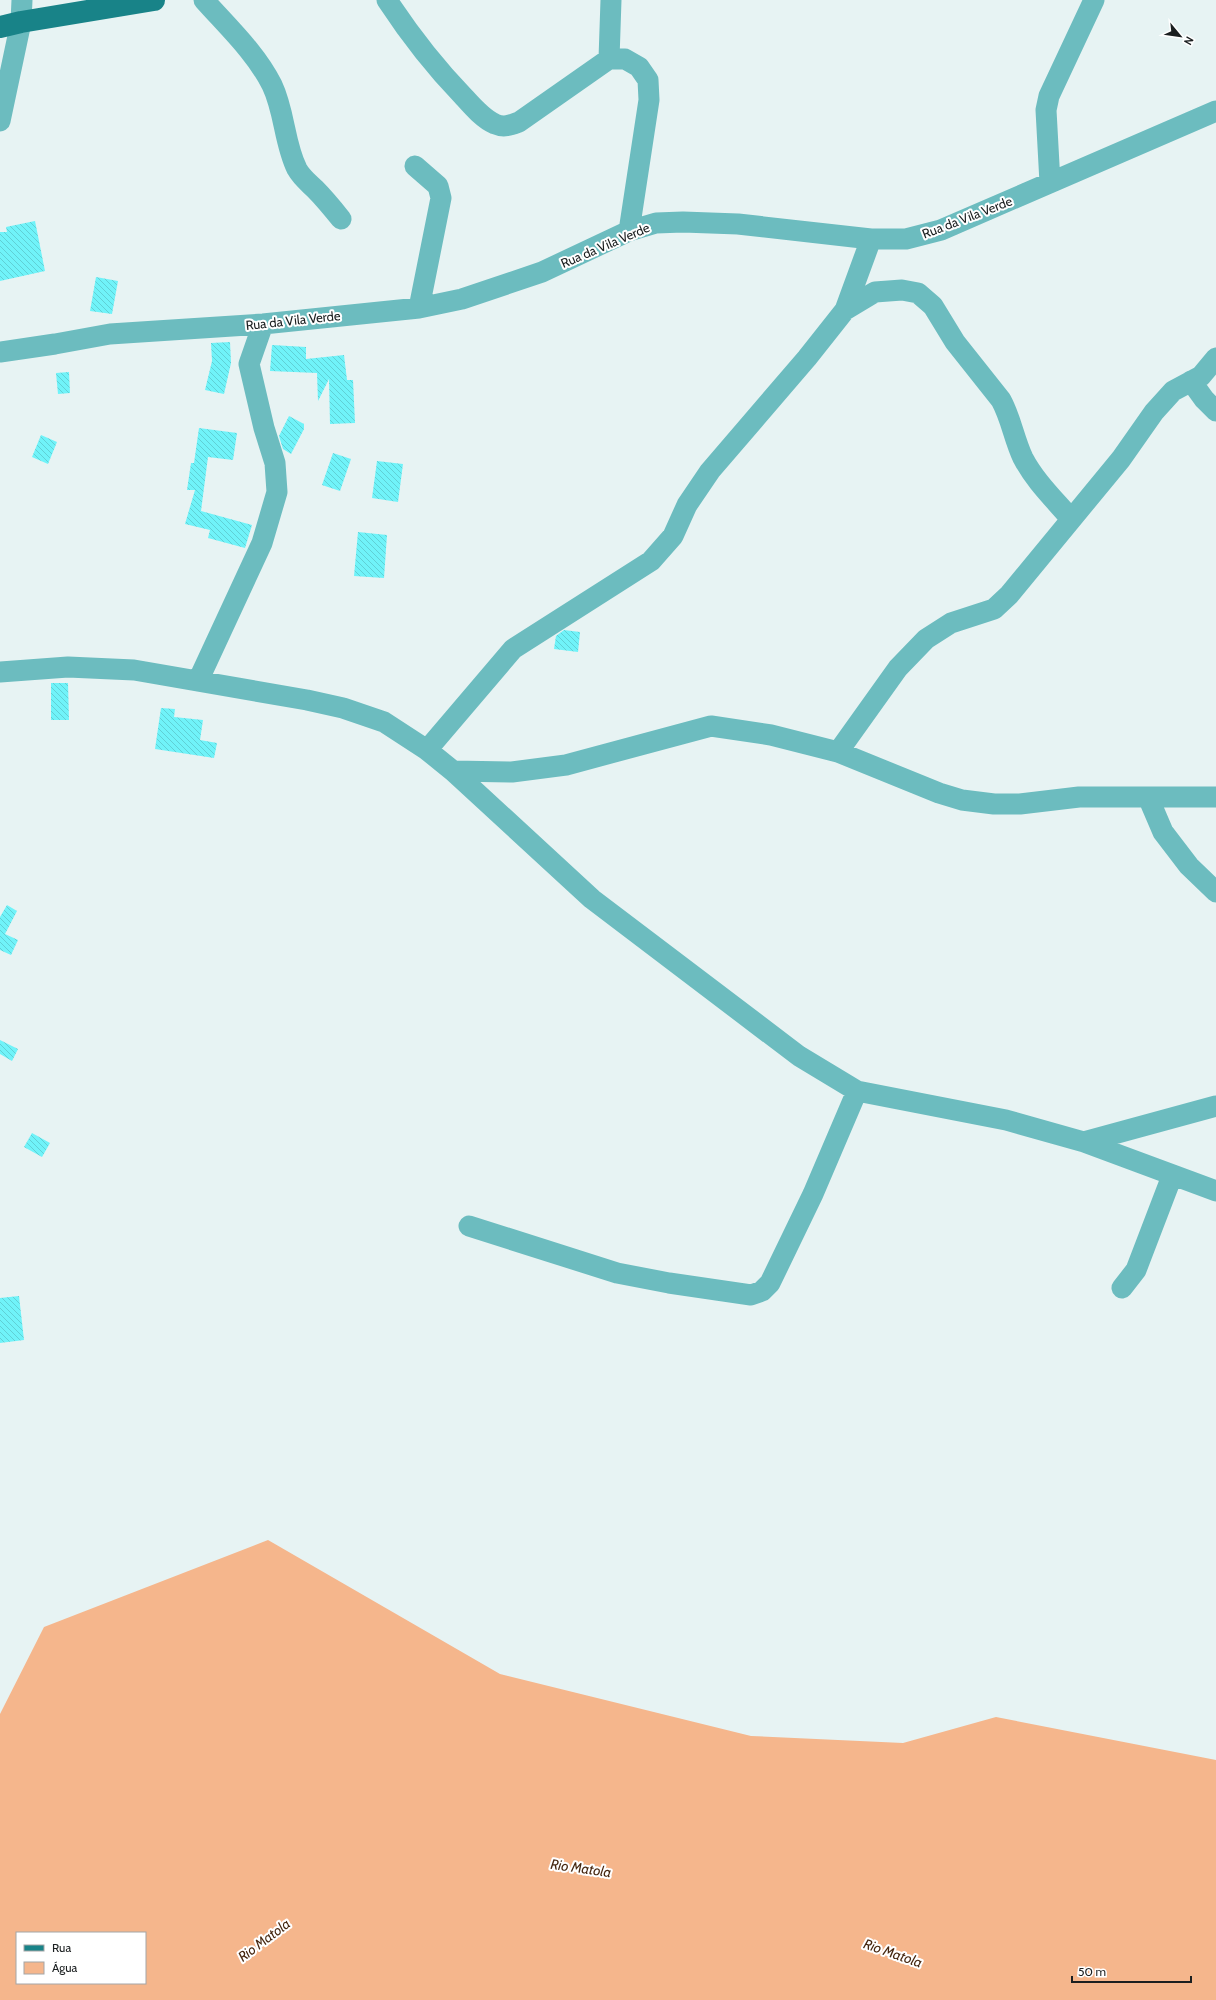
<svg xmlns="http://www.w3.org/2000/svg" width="1216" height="2000" font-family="Cabin,sans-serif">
  <defs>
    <pattern id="building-back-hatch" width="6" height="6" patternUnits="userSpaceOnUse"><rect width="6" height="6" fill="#70f3f9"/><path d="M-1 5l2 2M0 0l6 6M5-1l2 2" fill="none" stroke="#60d0d5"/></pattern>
  </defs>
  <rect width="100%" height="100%" fill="#e7f3f3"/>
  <!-- water -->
  <path fill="#f5b68c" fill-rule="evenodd" d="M 268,1540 L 500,1674 L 751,1736 L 903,1743 L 996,1717 L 1216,1760 L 1216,2000 L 0,2000 L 0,1714 L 44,1627 ZM 17,1933 L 145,1933 L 145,1983 L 17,1983 Z"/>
  <!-- building -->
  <path fill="url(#building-back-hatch)" d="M 35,221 L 45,271 L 0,281 L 0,232 L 7,232 L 6,227 Z
    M 96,277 L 118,281 L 112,314 L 90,311 Z
    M 230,342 L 231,363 L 224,394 L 205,390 L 212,361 L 211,343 Z
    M 272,345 L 306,347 L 306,359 L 344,355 L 347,380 L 353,380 L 355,423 L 330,424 L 329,379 L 318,401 L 317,373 L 270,371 Z
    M 69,372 L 70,393 L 58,394 L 56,373 Z
    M 289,416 L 304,424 L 304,429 L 291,454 L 283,449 L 279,436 Z
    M 199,428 L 237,433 L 233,460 L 208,457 L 201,511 L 252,525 L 245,548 L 208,538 L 210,530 L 185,524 L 195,490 L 187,490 L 191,463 L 194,463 Z
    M 41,435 L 57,442 L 48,464 L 32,457 Z
    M 333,453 L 351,459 L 340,491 L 322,485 Z
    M 377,461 L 403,464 L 398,502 L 372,498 Z
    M 358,532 L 387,535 L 384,578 L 354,576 Z
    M 564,630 L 580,632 L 578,652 L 554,649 L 556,636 Z
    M 51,683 L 68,683 L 69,720 L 51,720 Z
    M 161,708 L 175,709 L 174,717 L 203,720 L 200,740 L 217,743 L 214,758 L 155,749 Z
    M 7,905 L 17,911 L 5,934 L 18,940 L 11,955 L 0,950 L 0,917 Z
    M 0,1040 L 18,1049 L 12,1061 L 0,1054 Z
    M 32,1133 L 50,1143 L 42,1157 L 24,1147 Z
    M 19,1296 L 24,1340 L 0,1343 L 0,1298 Z"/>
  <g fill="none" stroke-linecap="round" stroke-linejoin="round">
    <!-- minor -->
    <path stroke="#6cbcbf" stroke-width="21" d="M 204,0 C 228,27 256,53 272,85 C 285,112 284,143 297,169 C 302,178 309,183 315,189 C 325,199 333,209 341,219
      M 387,0 C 410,35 434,66 463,96 C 472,106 483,119 495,124 C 504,128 511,125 519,122 L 609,59 L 625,59 L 639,67 L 648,80 L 649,100 L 629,231
      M 609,59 L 611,0
      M 0,121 L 21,22 L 22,0
      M 415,166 L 438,186 L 441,198 L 419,308
      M 1050,183 L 1046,110 L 1049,96 L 1094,0
      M 845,310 L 875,292 L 902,290 L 918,293 L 933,306 L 955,342 L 1001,400 C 1011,418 1014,439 1023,458 C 1035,481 1054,499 1071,519
      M 0,352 L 55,344 L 110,334 L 263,324 L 419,308 L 462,299 L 542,272 L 629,231 L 656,223 L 683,222 L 738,224 L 871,239 L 906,239 L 941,230 L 1216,111
      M 1191,381 L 1204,399 L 1216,411
      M 0,672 L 68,667 L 134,670 L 307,700 L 343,708 L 384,722 L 427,750 L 453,771 L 592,899 L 799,1056 L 857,1091 L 1006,1120 L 1084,1142 L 1216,1191
      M 198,681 L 262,543 L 277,492 L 275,463 L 264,428 L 249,364 L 263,324
      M 427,750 L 513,649 L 651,561 L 673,536 L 687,505 L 710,471 L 807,358 L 845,310 L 871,239
      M 838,752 L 898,668 L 926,639 L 951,623 L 994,609 L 1009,595 L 1121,459 L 1154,412 L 1173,391 L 1201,376 L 1216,358
      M 453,771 L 512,772 L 566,765 L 711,726 L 771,735 L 838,752 L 939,793 L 962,800 L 994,804 L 1020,804 L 1079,797 L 1216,797
      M 1148,797 L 1163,832 L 1189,866 L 1216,892
      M 1084,1142 L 1216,1106
      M 469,1226 L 617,1273 L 669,1283 L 751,1295 L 762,1291 L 770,1283 L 813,1194 L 857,1091
      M 1122,1288 L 1136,1270 L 1172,1176"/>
    <!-- major -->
    <path stroke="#188388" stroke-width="22" d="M 0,27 L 21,22 L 154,0"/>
  </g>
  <g text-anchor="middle" stroke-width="4" stroke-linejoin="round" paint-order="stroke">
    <!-- street labels -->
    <g font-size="13" fill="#1b1f20" stroke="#fff">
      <text transform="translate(967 217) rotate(-21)" y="5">Rua da Vila Verde</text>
      <text transform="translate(605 245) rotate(-23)" y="5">Rua da Vila Verde</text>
      <text transform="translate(293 320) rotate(-6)" y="5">Rua da Vila Verde</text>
    </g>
    <!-- water labels -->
    <g font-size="14" font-style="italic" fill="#462710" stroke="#fff">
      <text transform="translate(581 1868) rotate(8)" y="5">Rio Matola</text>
      <text transform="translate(264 1940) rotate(-37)" y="5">Rio Matola</text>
      <text transform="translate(893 1953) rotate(19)" y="5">Rio Matola</text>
    </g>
  </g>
  <!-- legend -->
  <rect x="16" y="1932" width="130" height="52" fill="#ffffff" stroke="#a4a5a6"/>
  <rect x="24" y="1945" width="20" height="6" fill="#188388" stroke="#a4a5a6"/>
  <text x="52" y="1952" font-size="12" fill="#1b1f20">Rua</text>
  <rect x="24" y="1962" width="20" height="12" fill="#f5b68c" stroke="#a4a5a6"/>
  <text x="52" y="1972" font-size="12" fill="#1b1f20">Água</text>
  <!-- north arrow -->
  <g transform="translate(1180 36) rotate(119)" stroke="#ffffff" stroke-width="3" paint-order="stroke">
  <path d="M0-3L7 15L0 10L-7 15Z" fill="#1b1f20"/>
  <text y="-6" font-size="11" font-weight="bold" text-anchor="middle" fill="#1b1f20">N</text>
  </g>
  <!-- scale -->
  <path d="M1072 1976v6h119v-6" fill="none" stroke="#1b1f20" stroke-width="2"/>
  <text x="1078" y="1976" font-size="12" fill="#1b1f20" stroke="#ffffff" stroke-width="3" paint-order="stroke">50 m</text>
</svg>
